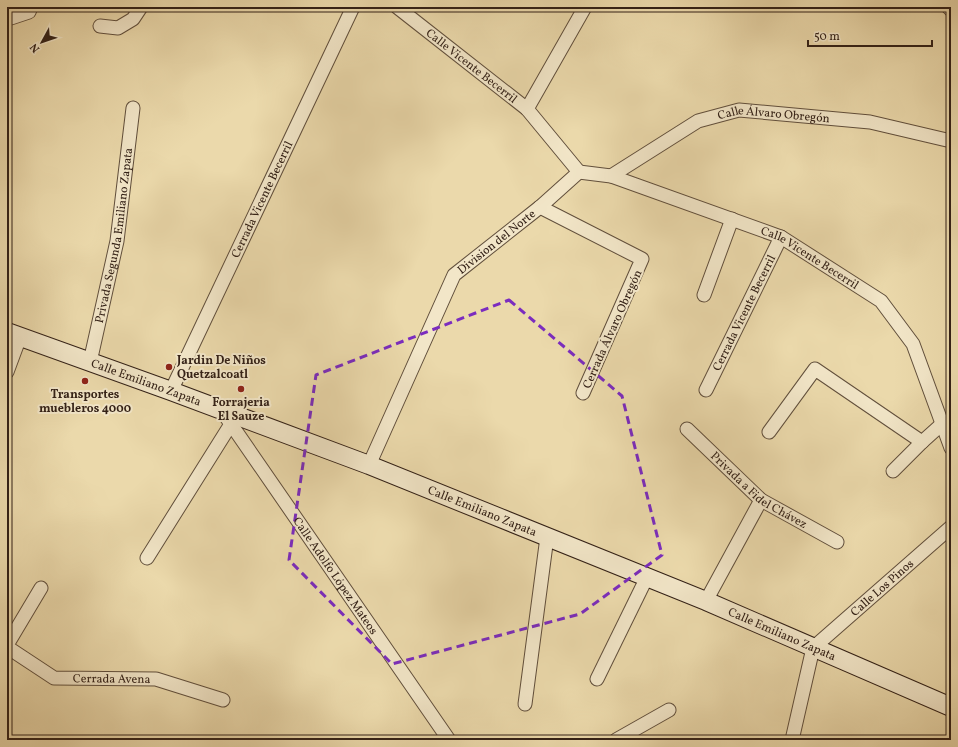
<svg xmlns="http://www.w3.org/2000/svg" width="958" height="747" font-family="Vollkorn,serif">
  <rect width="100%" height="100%" fill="#ebd9ab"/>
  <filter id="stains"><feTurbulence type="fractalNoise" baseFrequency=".005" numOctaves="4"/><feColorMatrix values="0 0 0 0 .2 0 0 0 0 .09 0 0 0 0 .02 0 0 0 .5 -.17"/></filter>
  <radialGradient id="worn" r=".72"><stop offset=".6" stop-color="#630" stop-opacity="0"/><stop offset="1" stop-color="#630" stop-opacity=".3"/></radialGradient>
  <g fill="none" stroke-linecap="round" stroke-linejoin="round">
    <defs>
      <g id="street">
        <path id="s1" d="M 397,7 L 527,109 L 579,172"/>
        <path d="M 948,7 L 951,10"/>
        <path d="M 7,18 L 11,18 L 29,12 L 31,7"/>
        <path d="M 100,26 L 118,28 L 133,19 L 141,7"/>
        <path d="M 527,109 L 585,7"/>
        <path id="s2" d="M 579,172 L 611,176 L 781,237 L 881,301 L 913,344 L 951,448"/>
        <path id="s3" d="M 611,176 L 698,121 L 739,110 L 870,122 L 951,141"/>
        <path d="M 540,207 L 642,259 L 583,393"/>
        <path d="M 704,295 L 732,219"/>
        <path id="s4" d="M 90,362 L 117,241 L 133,108"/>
        <path d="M 7,372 L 20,337"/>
        <path id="s5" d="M 706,390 L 781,237"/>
        <path id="s6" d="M 171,391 L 353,7"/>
        <path id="s7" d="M 222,411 L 449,740"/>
        <path id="s8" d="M 687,429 L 761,500 L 837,542"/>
        <path d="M 769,432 L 815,369 L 922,442"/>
        <path id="s9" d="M 369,465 L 454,275 L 540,207 L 579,172"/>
        <path d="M 893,471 L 922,442 L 942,424"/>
        <path d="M 147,558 L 231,424"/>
        <path d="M 706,601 L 761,500"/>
        <path d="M 7,645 L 41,588"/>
        <path id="s10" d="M 7,647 L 54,678 L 156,679 L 223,700"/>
        <path d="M 597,679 L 647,577"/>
        <path d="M 525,704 L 547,537"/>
        <path d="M 616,740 L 669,710"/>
        <path id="s11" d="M 792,740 L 813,648 L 951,527"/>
      </g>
      <g id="secondary">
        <path id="s12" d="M 7,332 L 171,391 L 369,465 L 706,601 L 951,707"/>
      </g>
    </defs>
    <!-- street casing -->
    <use href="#street" stroke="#614f3c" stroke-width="15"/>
    <!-- secondary casing -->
    <use href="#secondary" stroke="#332117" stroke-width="20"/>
    <!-- street -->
    <use href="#street" stroke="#f2e6c8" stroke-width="13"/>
    <!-- secondary -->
    <use href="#secondary" stroke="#f2e6c8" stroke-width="18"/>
  </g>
  <!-- marked area -->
  <path fill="none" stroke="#7b2cbf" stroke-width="3" stroke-dasharray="8 5" stroke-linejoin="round" d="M 509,300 L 622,396 L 662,555 L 580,614 L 392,664 L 289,560 L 316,375 Z"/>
  <!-- markers -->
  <g fill="#8f2418" stroke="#f2e6c8" stroke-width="1.5">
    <circle cx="169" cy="367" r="4"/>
    <circle cx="85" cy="381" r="4"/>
    <circle cx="241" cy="389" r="4"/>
  </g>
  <g text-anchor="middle" stroke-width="4" stroke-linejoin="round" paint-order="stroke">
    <!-- street labels -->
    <g font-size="12" fill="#332117" stroke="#f2e6c8">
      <text dy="4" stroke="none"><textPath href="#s1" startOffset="95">Calle Vicente Becerril</textPath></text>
      <text dy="4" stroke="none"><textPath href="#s3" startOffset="180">Calle Álvaro Obregón</textPath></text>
      <text dy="4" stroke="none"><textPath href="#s6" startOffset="212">Cerrada Vicente Becerril</textPath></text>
      <text dy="4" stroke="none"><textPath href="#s4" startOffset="129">Privada Segunda Emiliano Zapata</textPath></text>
      <text dy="4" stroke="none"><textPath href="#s9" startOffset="262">Division del Norte</textPath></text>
      <text dy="4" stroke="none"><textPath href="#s2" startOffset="248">Calle Vicente Becerril</textPath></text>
      <text dy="4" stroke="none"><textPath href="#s5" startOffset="86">Cerrada Vicente Becerril</textPath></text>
      <text transform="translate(612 329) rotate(-66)" y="4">Cerrada Álvaro Obregón</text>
      <text dy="4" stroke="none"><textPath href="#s12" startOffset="148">Calle Emiliano Zapata</textPath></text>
      <text dy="4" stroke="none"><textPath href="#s8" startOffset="95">Privada a Fidel Chávez</textPath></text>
      <text dy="4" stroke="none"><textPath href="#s12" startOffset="508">Calle Emiliano Zapata</textPath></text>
      <text dy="4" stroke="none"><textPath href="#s7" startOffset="200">Calle Adolfo López Mateos</textPath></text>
      <text dy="4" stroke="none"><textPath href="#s11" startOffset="186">Calle Los Pinos</textPath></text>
      <text dy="4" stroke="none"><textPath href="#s12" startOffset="832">Calle Emiliano Zapata</textPath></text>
      <text dy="4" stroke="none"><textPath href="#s10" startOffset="114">Cerrada Avena</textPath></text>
    </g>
    <!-- poi labels -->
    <g font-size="12" font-weight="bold" fill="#332117" stroke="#f2e6c8">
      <text x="177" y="364" text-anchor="start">Jardin De Niños<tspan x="177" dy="14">Quetzalcoatl</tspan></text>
      <text x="85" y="398">Transportes<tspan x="85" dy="14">muebleros 4000</tspan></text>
      <text x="241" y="406">Forrajeria<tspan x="241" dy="14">El Sauze</tspan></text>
    </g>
  </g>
  <!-- margin -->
  <rect width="958" height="747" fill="none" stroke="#ebd9ab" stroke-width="24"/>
  <rect x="8" y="8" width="942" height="731" fill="none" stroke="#332117" stroke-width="2"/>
  <rect x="12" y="12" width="934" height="723" fill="none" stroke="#332117"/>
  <!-- north arrow -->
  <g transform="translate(42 42) rotate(230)" stroke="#f2e6c8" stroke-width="3" paint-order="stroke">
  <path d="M0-3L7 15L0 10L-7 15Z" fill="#332117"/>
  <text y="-6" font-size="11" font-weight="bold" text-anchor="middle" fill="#332117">N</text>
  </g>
  <!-- scale -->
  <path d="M808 40v6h124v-6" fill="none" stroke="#332117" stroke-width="2"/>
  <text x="814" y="40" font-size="12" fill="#332117" stroke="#f2e6c8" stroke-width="3" paint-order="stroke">50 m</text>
  <rect width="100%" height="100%" filter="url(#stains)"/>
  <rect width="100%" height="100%" fill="url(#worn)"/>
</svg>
